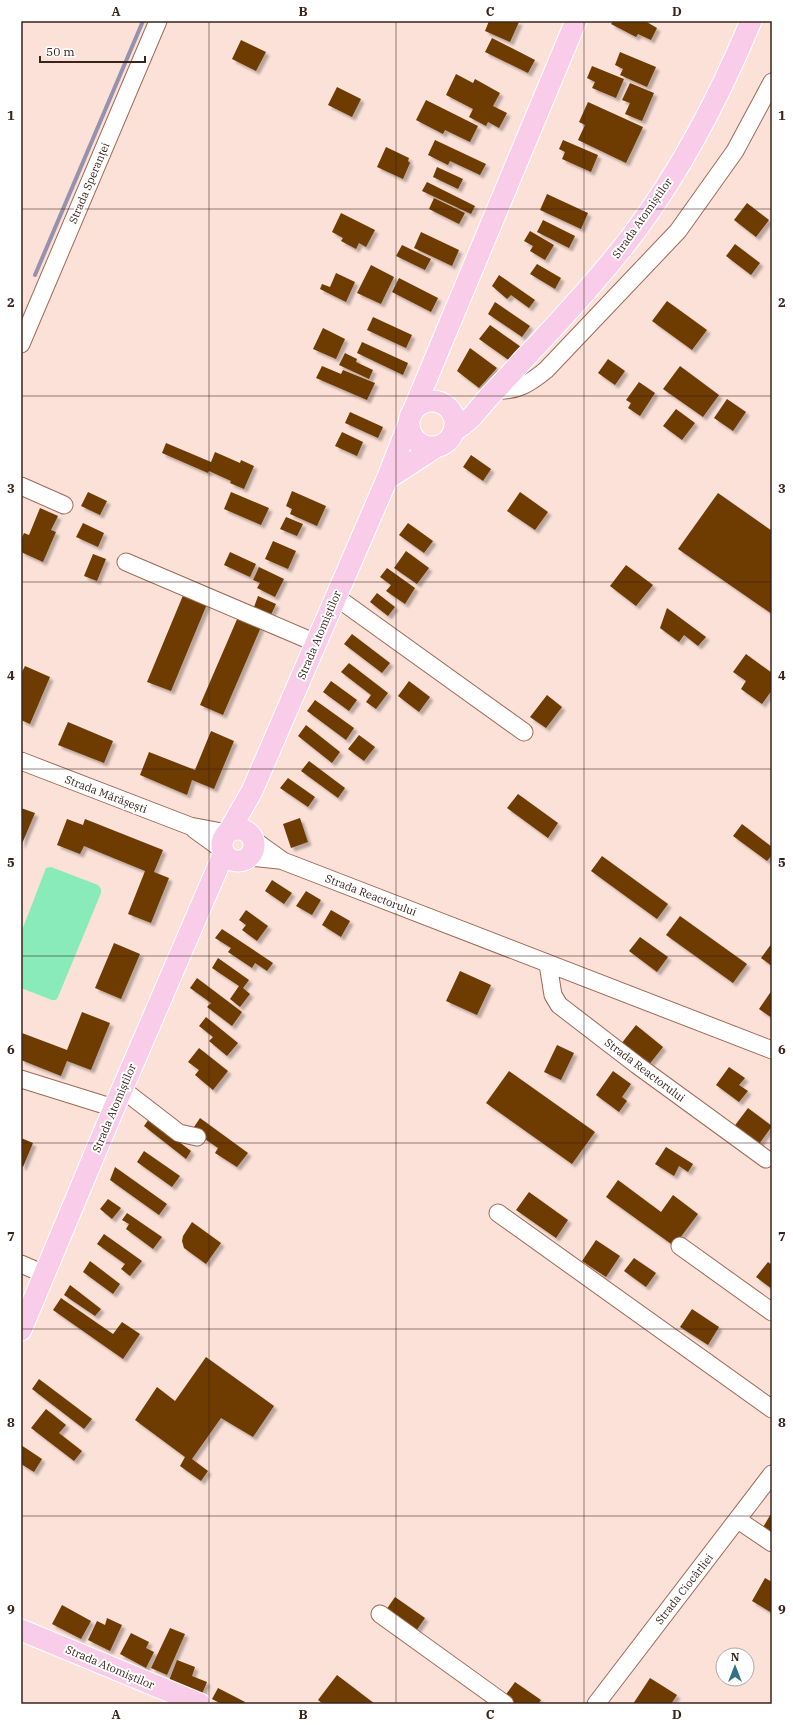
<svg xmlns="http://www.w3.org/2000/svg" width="793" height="1725" font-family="'IBM Plex Serif',serif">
  <defs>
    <filter id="shadow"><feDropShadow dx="3.5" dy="3.5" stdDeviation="1" flood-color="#0004"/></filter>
  </defs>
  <rect width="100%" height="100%" fill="#fbe1d8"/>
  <!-- green -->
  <path fill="#88ebb9" d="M 51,867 L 98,885 L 101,889 L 101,893 L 58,997 L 56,1000 L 52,1000 L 21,988 L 21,933 L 46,868 Z"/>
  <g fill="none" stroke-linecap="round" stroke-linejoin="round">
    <!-- stream -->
    <path stroke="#9692ae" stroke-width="4" d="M 35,275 L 143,21"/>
  </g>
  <!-- building -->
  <path fill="#6e3b00" filter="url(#shadow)" d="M 489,21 L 517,21 L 519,22 L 510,42 L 485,31 Z
    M 613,21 L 645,21 L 657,28 L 651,40 L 638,34 L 636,37 L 611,24 Z
    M 492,38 L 535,60 L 528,73 L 485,52 Z
    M 241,40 L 266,52 L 256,71 L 232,59 Z
    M 620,52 L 656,67 L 647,87 L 620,75 L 623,69 L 615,65 Z
    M 592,66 L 624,79 L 616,98 L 592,88 L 595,82 L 587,78 Z
    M 456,74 L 473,83 L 475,79 L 500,93 L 493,106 L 507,113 L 499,128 L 488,122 L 486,126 L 469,117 L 473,109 L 446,95 Z
    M 630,83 L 654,93 L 642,121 L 625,114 L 630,103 L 622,100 Z
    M 337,87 L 361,99 L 352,117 L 328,105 Z
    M 426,100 L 478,126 L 470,142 L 445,130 L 443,134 L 416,120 Z
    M 588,102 L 643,127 L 626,163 L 578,140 L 585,125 L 579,122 Z
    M 435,140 L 486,164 L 480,175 L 450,161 L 448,165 L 428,155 Z
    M 563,140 L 598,155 L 591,172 L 562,159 L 565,152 L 559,149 Z
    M 386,147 L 409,158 L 408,161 L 410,163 L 403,179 L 377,167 Z
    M 437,167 L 463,179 L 458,189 L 433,177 Z
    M 427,182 L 475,206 L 471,214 L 422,191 Z
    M 547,194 L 588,213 L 581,229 L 540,210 Z
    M 434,198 L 465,213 L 459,224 L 429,209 Z
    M 747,203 L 769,220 L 756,237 L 734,220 Z
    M 341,213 L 375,230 L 366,247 L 359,243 L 356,249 L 341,241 L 343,238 L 332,232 Z
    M 543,220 L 575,236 L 569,248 L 537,232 Z
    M 530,231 L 554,245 L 545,260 L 530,251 L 533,246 L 524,241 Z
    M 421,232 L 459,250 L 452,266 L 414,248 Z
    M 735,244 L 760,263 L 751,275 L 726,256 Z
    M 402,245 L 431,259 L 425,270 L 396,256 Z
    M 537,264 L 561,278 L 555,289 L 530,274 Z
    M 371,265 L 394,277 L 381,304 L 357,293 Z
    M 336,273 L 355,282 L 346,302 L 320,289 L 322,284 L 330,287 Z
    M 499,275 L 535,300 L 529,308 L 511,295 L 507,299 L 492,286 Z
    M 399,278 L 438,298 L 431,312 L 392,292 Z
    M 667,301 L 707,330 L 692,350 L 652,321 Z
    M 495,302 L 530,326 L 522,337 L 488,314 Z
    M 373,317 L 412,335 L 406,348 L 367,330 Z
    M 490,325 L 521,347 L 510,361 L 479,339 Z
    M 323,328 L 345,339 L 336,359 L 313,349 Z
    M 362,342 L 408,363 L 403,375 L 357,353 Z
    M 470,348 L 497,368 L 479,388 L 457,371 Z
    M 345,353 L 357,359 L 356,362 L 373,370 L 369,379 L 339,365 Z
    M 608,359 L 625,371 L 615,385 L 598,373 Z
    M 322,366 L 341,374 L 343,370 L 375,383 L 367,400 L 316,378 Z
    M 680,366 L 719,395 L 703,417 L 663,389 Z
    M 639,382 L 655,393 L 640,416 L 628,408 L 631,403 L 626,400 Z
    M 727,399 L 746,412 L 733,431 L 714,418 Z
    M 676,409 L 695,423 L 682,440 L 663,426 Z
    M 350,412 L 383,427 L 378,438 L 345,423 Z
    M 342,432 L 363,442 L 357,456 L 335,446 Z
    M 166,443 L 211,462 L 215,452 L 240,463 L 241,460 L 254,466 L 244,489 L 230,483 L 231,481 L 209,471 L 208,473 L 162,453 Z
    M 471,455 L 491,469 L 483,481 L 463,467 Z
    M 292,491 L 326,506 L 317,526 L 290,514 L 292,509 L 286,506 Z
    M 88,492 L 107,501 L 100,515 L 81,506 Z
    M 231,492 L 269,508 L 261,525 L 224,509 Z
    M 520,492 L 548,512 L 535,530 L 507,511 Z
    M 718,493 L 772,531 L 772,614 L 678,549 Z
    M 40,508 L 58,516 L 51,530 L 56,532 L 43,562 L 21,552 L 21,540 L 24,533 L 29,535 Z
    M 286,517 L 303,524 L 297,536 L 280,529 Z
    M 83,523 L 104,533 L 98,547 L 76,537 Z
    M 408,523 L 433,541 L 424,553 L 399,535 Z
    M 273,541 L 296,551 L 288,569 L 265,559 Z
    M 406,551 L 429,568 L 417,584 L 394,568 Z
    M 230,552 L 256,564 L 250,577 L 224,565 Z
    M 93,554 L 106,559 L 97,581 L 84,576 Z
    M 626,565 L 653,585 L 636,606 L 610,586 Z
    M 259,567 L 284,579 L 275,597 L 257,588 L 260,583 L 253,580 Z
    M 387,568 L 415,588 L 405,604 L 386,591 L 391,585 L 380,577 Z
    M 184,593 L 207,604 L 171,691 L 147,682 Z
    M 377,593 L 395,607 L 388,616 L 370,602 Z
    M 258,596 L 276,604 L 270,617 L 253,610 Z
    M 667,608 L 706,637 L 698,646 L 684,635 L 679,642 L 660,628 Z
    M 238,617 L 261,627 L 223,715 L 200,705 Z
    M 352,634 L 390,663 L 382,673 L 344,644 Z
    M 746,654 L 772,673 L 772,690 L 762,704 L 741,689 L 746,681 L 733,672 Z
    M 349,663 L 388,693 L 376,709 L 366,702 L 371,695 L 341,672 Z
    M 25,666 L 50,677 L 30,724 L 21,720 L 21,674 Z
    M 331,681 L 357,700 L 349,711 L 323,692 Z
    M 409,681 L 430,697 L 419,712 L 398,696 Z
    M 547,695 L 562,707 L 546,728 L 530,717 Z
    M 315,700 L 354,728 L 346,740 L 307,711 Z
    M 68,722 L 113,741 L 104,763 L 58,745 Z
    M 306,725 L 340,752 L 332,763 L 298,736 Z
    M 211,731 L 234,741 L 214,789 L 192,780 L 187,795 L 140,775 L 149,752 L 195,770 Z
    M 359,735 L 375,747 L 364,761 L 348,749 Z
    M 309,761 L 345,788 L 338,798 L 301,771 Z
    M 288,778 L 315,797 L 308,807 L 280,788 Z
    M 518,794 L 558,823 L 548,838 L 507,808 Z
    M 21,808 L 35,813 L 21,846 Z
    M 300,818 L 308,842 L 291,848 L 283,824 Z
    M 67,819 L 83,825 L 85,819 L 163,850 L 154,872 L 169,878 L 151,923 L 128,914 L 145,871 L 84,846 L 80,854 L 57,845 Z
    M 742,824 L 772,847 L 772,855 L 767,861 L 733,836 Z
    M 602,856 L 668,904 L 657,919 L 591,871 Z
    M 272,880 L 292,893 L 284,904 L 265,891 Z
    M 306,891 L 321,900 L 312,915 L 296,906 Z
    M 246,910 L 268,926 L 257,941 L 242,930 L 246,925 L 239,920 Z
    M 331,910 L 350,921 L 341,937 L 322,925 Z
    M 680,916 L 747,964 L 733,983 L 666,935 Z
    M 222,929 L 273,963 L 267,971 L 255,963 L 252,968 L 228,952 L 231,948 L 215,938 Z
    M 640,937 L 668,957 L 657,972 L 629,951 Z
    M 114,943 L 140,954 L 121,999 L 95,988 Z
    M 772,943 L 772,966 L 761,958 Z
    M 218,958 L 249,980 L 243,988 L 250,994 L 240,1007 L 230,999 L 239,986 L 212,968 Z
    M 460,971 L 491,985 L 477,1015 L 446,1001 Z
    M 197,978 L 242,1012 L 232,1026 L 207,1007 L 211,1003 L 190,988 Z
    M 772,990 L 772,1018 L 759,1009 Z
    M 82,1012 L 110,1023 L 91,1070 L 67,1061 L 61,1076 L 21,1060 L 21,1036 L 22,1033 L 67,1050 Z
    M 206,1017 L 238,1043 L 227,1056 L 209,1041 L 213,1037 L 199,1026 Z
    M 636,1025 L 663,1047 L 648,1066 L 621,1044 Z
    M 557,1045 L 574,1053 L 561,1080 L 544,1072 Z
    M 199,1048 L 228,1071 L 213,1090 L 195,1075 L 199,1070 L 188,1062 Z
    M 729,1067 L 745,1078 L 739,1085 L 748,1091 L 739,1102 L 716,1085 Z
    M 509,1071 L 595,1132 L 572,1164 L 486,1103 Z
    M 613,1071 L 631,1084 L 622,1097 L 627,1101 L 619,1112 L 596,1095 Z
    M 748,1108 L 772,1126 L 757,1147 L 733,1128 Z
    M 200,1118 L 248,1153 L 237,1167 L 215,1153 L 218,1148 L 192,1130 Z
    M 149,1119 L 191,1151 L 186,1159 L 144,1126 Z
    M 21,1138 L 33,1143 L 23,1167 L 21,1166 Z
    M 666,1147 L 693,1164 L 688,1172 L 679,1166 L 674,1176 L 655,1164 Z
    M 144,1151 L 180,1176 L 172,1187 L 137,1162 Z
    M 115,1167 L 167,1204 L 159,1215 L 110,1180 Z
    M 618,1180 L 661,1212 L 673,1195 L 698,1214 L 674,1246 L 606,1197 Z
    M 529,1192 L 568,1220 L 556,1238 L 516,1210 Z
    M 108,1199 L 121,1208 L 112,1219 L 100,1209 Z
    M 127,1213 L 162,1237 L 153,1249 L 126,1229 L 129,1224 L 122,1220 Z
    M 192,1222 L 221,1243 L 206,1264 L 184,1248 L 182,1241 L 183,1236 Z
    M 104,1234 L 142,1261 L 130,1276 L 121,1269 L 125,1264 L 97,1244 Z
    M 596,1240 L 620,1256 L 606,1277 L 582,1261 Z
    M 634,1258 L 656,1273 L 646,1287 L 624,1271 Z
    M 90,1261 L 120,1284 L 113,1294 L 83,1272 Z
    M 768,1262 L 772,1265 L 772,1289 L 756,1277 Z
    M 70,1285 L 101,1309 L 95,1316 L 64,1295 Z
    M 61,1298 L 113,1334 L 122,1322 L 140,1334 L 123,1359 L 53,1310 Z
    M 692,1309 L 719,1327 L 708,1345 L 680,1327 Z
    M 206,1357 L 274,1406 L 253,1437 L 221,1418 L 192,1459 L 208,1471 L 201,1481 L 180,1466 L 185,1457 L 135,1420 L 157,1387 L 175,1401 Z
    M 39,1379 L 92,1419 L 84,1429 L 32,1389 Z
    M 46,1409 L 66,1425 L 59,1433 L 82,1451 L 74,1461 L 31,1428 Z
    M 21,1445 L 42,1459 L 34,1472 L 21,1464 Z
    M 772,1512 L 772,1535 L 762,1529 Z
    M 765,1578 L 772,1582 L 772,1613 L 752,1601 Z
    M 395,1597 L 425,1618 L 414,1634 L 384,1613 Z
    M 62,1605 L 91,1621 L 81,1639 L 52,1624 Z
    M 107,1618 L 122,1625 L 110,1651 L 88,1640 L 97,1621 L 105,1625 Z
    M 170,1628 L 185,1634 L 167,1675 L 151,1668 Z
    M 131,1633 L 149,1642 L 146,1648 L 154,1652 L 146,1668 L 120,1654 Z
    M 177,1660 L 195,1667 L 192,1676 L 207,1682 L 201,1696 L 168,1683 Z
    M 337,1675 L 375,1704 L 323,1704 L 318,1700 Z
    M 650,1678 L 677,1695 L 671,1704 L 633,1704 Z
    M 515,1682 L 541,1700 L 538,1704 L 509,1704 L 502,1700 Z
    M 218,1688 L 245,1702 L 244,1704 L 222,1704 L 212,1699 Z"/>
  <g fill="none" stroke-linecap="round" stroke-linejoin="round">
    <defs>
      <path id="minor" d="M 21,344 L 158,21
        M 495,390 C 517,392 530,383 546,370 L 678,231 L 735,151 L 772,82
        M 21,486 L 64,505
        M 126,562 L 316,643
        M 336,597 L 524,732
        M 21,761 L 190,826 L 227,833
        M 194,829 L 223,850
        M 255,841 L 283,861 L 309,871 L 772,1050
        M 250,857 L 279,860
        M 548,964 L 553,995 L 559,1005 L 637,1065 L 766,1159
        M 21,1079 L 114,1108
        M 122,1089 L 179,1133 L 197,1137
        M 498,1213 L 772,1409
        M 680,1246 L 772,1312
        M 21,1264 L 44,1274
        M 738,1520 L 772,1543
        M 380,1614 L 505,1704
        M 596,1704 L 772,1474"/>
      <path id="major" d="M409 424a23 23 0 1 1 46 0a23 23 0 1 1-46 0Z
        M 414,409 L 576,21
        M 455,430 C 470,421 476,412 487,399 C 499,386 511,374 522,361 C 561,320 600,278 634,233 C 682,169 720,95 751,21
        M 387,479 L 436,447
        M222 845a16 16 0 1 1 32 0a16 16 0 1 1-32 0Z
        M 229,831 L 252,791 L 387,479 L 409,423
        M 21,1330 L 114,1108 L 224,853
        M 21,1630 L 200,1704"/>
    </defs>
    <!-- minor casing -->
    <use href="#minor" stroke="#a16955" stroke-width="19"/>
    <!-- major casing -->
    <use href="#major" stroke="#fff" stroke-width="23"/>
    <!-- minor -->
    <use href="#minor" stroke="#fff" stroke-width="17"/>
    <!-- major -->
    <use href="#major" stroke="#f9cde9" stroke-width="21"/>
  </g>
  <!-- grid -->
  <path fill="none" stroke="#3a231a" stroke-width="1" stroke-opacity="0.55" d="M 209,21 L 209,1704M 396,21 L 396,1704M 584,21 L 584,1704M 21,209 L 772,209M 21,396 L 772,396M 21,582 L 772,582M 21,769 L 772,769M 21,956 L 772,956M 21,1143 L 772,1143M 21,1329 L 772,1329M 21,1516 L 772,1516"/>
  <g text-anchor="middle" stroke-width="4" stroke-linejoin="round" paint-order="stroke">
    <!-- street labels -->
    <g font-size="11" fill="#3a231a" stroke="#fff">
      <text transform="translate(89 183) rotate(-67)" y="4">Strada Speranței</text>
      <text transform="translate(642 218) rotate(-55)" y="4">Strada Atomiștilor</text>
      <text transform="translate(319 635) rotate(-67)" y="4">Strada Atomiștilor</text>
      <text transform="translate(106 794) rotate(21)" y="4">Strada Mărășești</text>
      <text transform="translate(371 895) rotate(21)" y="4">Strada Reactorului</text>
      <text transform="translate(645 1070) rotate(37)" y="4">Strada Reactorului</text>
      <text transform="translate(114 1108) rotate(-67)" y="4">Strada Atomiștilor</text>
      <text transform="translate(684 1589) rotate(-52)" y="4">Strada Ciocârliei</text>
      <text transform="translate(110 1667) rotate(23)" y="4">Strada Atomiștilor</text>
    </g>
  </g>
  <!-- border -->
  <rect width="793" height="1725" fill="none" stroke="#ffffff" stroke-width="44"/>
  <!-- north arrow -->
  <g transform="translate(735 1667)"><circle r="19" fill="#ffffff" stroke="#b0a7a3"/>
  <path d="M0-3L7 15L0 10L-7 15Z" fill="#327286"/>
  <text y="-6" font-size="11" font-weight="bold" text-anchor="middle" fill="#3a231a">N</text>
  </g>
  <!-- scale -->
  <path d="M40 56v6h105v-6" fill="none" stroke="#3a231a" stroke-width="2"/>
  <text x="46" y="56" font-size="12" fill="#3a231a" stroke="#ffffff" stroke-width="3" paint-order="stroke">50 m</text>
  <rect x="22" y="22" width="749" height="1681" fill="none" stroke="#3a231a" stroke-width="1.5"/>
  <g font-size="13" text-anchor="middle" font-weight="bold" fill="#3a231a">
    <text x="116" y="16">A</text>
    <text x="303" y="16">B</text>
    <text x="490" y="16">C</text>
    <text x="677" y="16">D</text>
    <text x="11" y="120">1</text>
    <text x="782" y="120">1</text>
    <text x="11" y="307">2</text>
    <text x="782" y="307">2</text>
    <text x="11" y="493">3</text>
    <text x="782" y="493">3</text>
    <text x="11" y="680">4</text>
    <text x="782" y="680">4</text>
    <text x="11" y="867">5</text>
    <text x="782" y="867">5</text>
    <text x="11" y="1054">6</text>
    <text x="782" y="1054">6</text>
    <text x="11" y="1241">7</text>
    <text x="782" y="1241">7</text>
    <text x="11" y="1427">8</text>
    <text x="782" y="1427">8</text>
    <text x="11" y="1614">9</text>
    <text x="782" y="1614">9</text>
    <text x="116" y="1719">A</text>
    <text x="303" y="1719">B</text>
    <text x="490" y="1719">C</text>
    <text x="677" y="1719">D</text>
  </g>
</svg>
